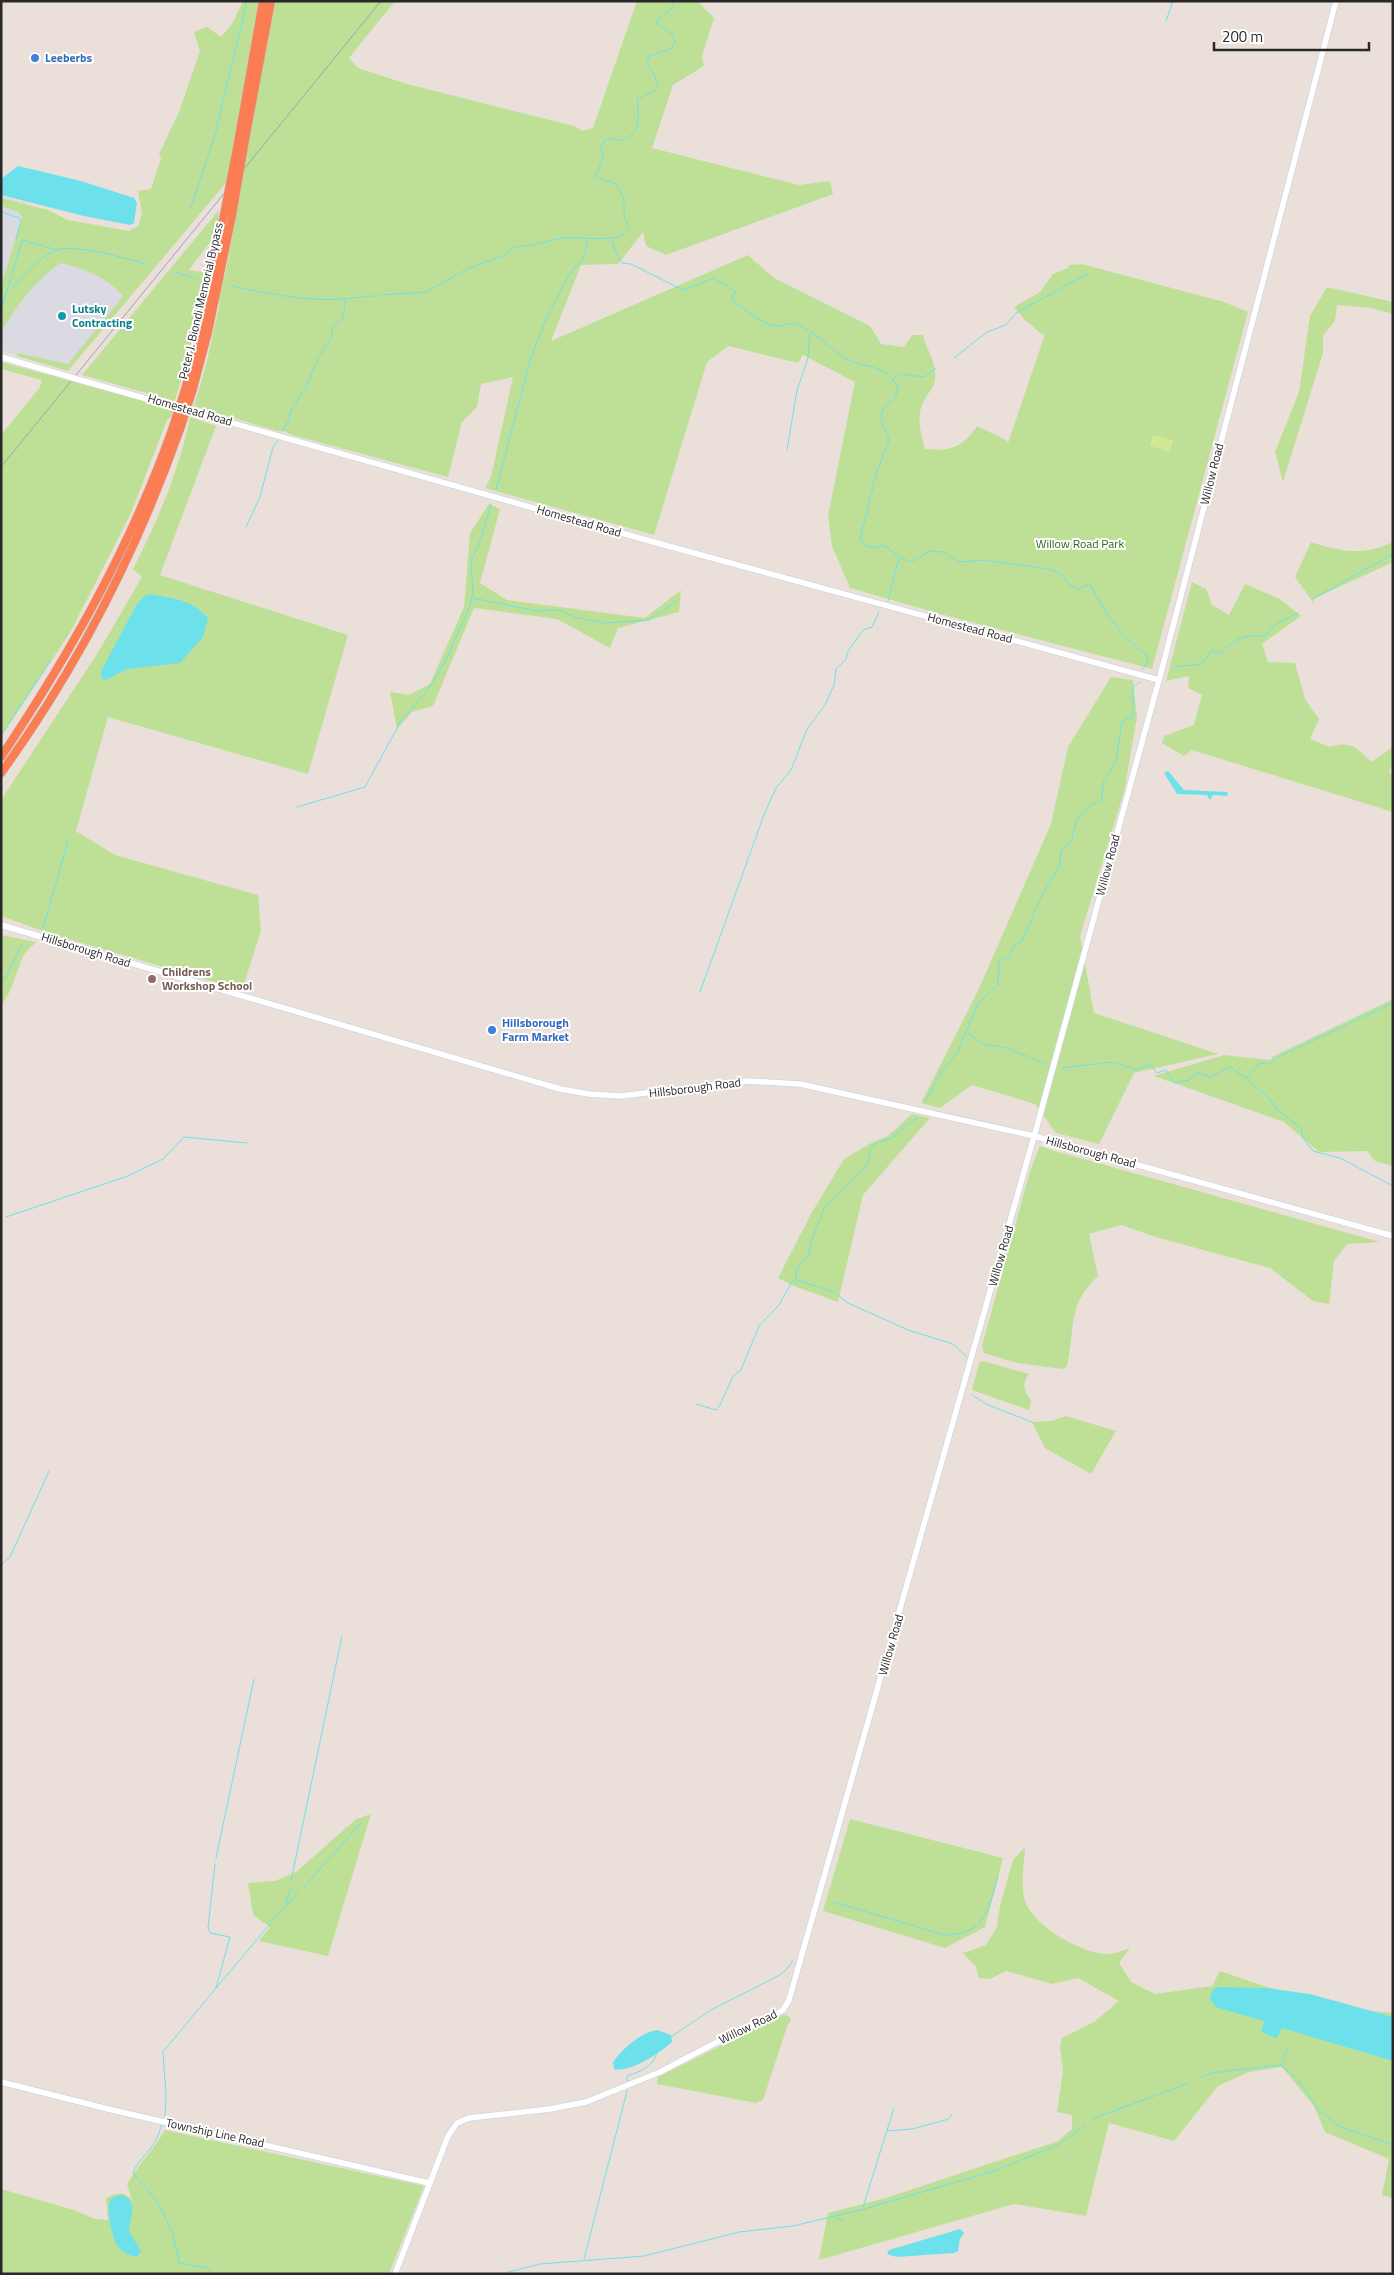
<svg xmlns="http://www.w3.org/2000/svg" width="1394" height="2275" font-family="'Titillium Web',sans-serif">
  <rect width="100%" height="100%" fill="#eae0d9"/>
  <!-- industrial -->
  <path fill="#dbdae2" d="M 1,196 L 27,203 L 15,252 L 137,283 L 67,369 L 1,351 Z"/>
  <!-- green -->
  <path fill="#bde096" d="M 243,1 L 395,1 L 349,58 L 358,68 L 407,84 L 574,126 L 582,131 L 593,128 L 637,1 L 697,1 L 714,18 L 702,56 L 704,66 L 673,85 L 652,148 L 799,185 L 830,181 L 833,194 L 666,255 L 646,246 L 643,232 L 618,264 L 581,265 L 551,341 L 748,255 L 774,278 L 870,326 L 881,344 L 904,347 L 912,335 L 923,335 C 927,351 937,363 935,380 C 935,385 929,392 926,397 C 915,414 920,430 925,449 C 950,452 963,447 977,426 L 1006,440 L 1008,443 L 1045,334 L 1043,335 L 1024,319 L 1014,307 L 1040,292 L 1053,274 L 1068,268 L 1069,265 L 1082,264 L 1224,302 L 1248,312 L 1152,669 L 944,615 L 850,588 L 832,546 L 828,516 L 855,382 L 803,355 L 798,363 L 728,346 L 707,362 L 654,535 L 485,488 L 491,477 L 513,377 L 481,384 L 477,407 L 462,422 L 448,477 L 292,435 L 284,431 L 277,431 L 194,406 L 206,365 L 220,302 L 203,301 L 175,401 L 82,375 L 219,210 L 217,233 L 189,270 L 225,276 L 246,159 L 68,371 L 17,356 L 17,353 L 68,364 L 123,296 C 106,276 84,269 60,263 C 35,282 16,305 1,333 L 1,286 L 22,217 L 19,212 L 1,206 L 1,198 L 48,210 L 68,220 L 129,231 L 138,226 L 142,214 L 138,191 L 151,189 L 161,158 L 159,154 L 179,112 L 200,51 L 194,32 L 207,27 L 221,37 L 232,24 Z
    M 1327,287 L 1393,302 L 1393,314 L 1371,308 L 1337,305 L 1335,321 L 1323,336 L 1323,353 L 1283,482 L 1275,452 L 1299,392 L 1310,316 Z
    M 1,362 L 174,409 L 171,417 L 167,420 L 131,513 L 71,631 L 1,737 L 1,435 L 40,387 L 42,380 L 1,369 Z
    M 190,417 L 216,426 L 160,575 L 348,635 L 308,774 L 108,717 L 76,831 L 115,855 L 258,895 L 261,931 L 242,990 L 51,934 L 1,916 L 1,800 L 97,654 L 142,577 L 133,569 C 157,522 180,469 190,417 Z
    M 489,504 L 500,509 L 480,583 L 507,600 L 645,618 L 681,590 L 679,612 L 618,628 L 610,648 L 557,619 L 474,608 L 433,706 L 412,712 L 397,729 L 390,692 L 409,695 L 430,684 L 464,607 L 470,533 Z
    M 1311,542 C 1341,552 1363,556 1393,542 L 1393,562 L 1313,599 L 1315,605 L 1295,577 Z
    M 1192,582 L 1206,589 L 1212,605 L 1229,615 L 1245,584 L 1280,599 L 1301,616 L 1262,644 L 1268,662 L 1295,663 L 1305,699 L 1319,719 L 1310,739 L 1330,747 C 1350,740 1358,748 1371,762 L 1393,747 L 1393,763 L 1389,771 L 1393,777 L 1393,812 L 1192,750 L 1184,756 L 1162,743 L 1164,736 L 1194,725 L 1202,695 L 1188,688 L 1189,676 L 1166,681 Z
    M 1111,677 L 1133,680 L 1137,717 L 1124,792 L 1080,936 L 1094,1013 L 1218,1054 L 1134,1073 L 1099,1144 L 1056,1133 L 1035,1104 L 972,1085 L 940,1108 L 921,1103 L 977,993 L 1051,824 L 1068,747 Z
    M 1,935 L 36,942 L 24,954 L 10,991 L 1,1006 Z
    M 1393,999 L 1393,1166 L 1375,1161 L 1367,1151 L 1319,1152 L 1284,1122 L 1154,1076 L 1224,1055 L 1271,1060 L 1272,1057 Z
    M 912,1114 L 930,1118 L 863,1195 L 838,1302 L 794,1286 L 778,1278 L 811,1214 L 844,1159 L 873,1142 L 888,1136 Z
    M 1040,1146 L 1061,1153 L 1060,1156 L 1062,1153 L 1380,1242 L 1347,1244 L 1334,1261 L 1329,1304 L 1313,1301 L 1270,1268 L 1159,1238 L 1121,1225 L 1089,1234 L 1098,1276 C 1066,1307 1076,1327 1067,1366 L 1063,1369 L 1017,1363 L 984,1353 L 982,1346 L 1030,1171 Z
    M 983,1361 L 1029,1374 C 1021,1385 1024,1390 1031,1400 L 1029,1410 L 972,1390 L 979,1363 Z
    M 1066,1416 L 1116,1431 L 1091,1474 L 1045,1448 L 1032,1422 L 1051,1421 Z
    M 371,1814 L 328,1956 L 259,1941 L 270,1927 L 253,1915 L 248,1883 L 275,1881 L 296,1872 L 356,1819 Z
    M 850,1819 L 1003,1858 L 985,1927 L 945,1948 L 823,1911 Z
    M 1025,1847 C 1024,1863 1021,1882 1024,1897 C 1029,1925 1085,1956 1111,1954 C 1117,1953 1124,1950 1130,1948 L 1119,1963 L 1131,1982 L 1155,1994 L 1212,1986 L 1220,1971 L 1267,1987 L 1360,2010 L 1393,2013 L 1393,2198 L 1382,2195 L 1389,2159 L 1325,2132 L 1314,2106 L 1282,2067 L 1249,2072 L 1218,2086 L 1174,2141 L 1109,2123 L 1086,2216 L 1014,2204 L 819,2260 L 828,2213 L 886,2198 L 1058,2141 L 1072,2129 L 1072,2115 L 1057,2112 L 1063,2070 L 1060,2048 L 1062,2038 L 1094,2022 L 1119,2001 L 1078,1978 L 1052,1984 L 1006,1971 L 990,1979 L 979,1978 L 976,1967 L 963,1953 L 986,1945 L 997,1927 L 1000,1906 L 1013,1860 Z
    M 783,2015 L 789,2016 L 791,2021 L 788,2024 L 763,2100 L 756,2103 L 657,2084 L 658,2077 Z
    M 165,2130 L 424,2186 L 389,2274 L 1,2274 L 1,2189 L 74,2210 L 95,2219 L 108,2220 L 106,2198 C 116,2193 124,2191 132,2200 L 127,2184 C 139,2164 154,2149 165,2130 Z"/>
  <!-- pitch -->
  <path fill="#d3e892" d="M 1153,435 L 1173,440 L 1170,452 L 1150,446 Z"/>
  <!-- water -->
  <path fill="#6de1eb" d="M 18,166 L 81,181 L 134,198 L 137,203 L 134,223 L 130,225 L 84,216 L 1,195 L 1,179 Z
    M 150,594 C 175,599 191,599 208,618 L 203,637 L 180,663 L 127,669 L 106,680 L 102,679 L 101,671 L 137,604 L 144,596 Z
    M 1168,771 L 1184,790 L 1228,792 L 1227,796 L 1213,795 L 1210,800 L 1207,795 L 1177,794 L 1164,773 Z
    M 1217,1987 L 1266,1988 L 1310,1994 L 1393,2017 L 1393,2061 L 1282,2028 L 1277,2038 L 1261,2032 L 1264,2021 L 1215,2007 L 1210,1998 L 1213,1989 Z
    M 657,2030 L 671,2035 L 672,2042 C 660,2053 630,2073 614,2069 L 613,2062 C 623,2048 640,2033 657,2030 Z
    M 122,2195 C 139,2201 130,2217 129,2231 L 141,2251 L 137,2257 C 129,2256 121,2251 117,2245 C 112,2237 105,2206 111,2199 C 114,2196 118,2196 122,2195 Z
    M 960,2229 L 964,2233 L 960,2239 L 958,2251 L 954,2253 L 897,2257 L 887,2254 L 889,2250 Z"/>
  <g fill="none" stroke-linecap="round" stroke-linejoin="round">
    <!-- stream -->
    <path stroke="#6de1eb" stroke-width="1" d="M 1166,21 L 1173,1
      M 190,210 L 214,139 L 247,1
      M 1,212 L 19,218 L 21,220 L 16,239
      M 611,239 L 616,253 L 622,263 L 631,264 L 683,290 L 714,278 L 736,292 L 731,299 C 741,307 764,326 777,326 C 783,326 790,323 796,324 C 816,331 829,349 847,359 C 868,370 886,363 898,388 L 895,398 L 882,410 L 881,419 L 889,440 L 876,474 L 860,539 L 865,546 L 875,548 L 883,545 C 895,552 897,557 911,562 L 930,551 L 943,552 L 959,562 L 985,560 L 1049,569 L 1061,574 L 1070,585 L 1078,589 L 1090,584 C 1108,618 1117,631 1147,656 L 1148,661 L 1143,669
      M 174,272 L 198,279
      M 232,286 C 266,293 308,302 343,299 C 355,298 363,296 377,296
      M 12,289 C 25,275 38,257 57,250 C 76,244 125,258 146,264
      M 382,295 L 426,292 L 467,269 L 505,255 L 514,247 C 532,247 548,240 565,238 C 584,237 602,241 621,236 L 629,228 L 624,215 L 624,199 L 616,184 L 595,177 L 604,156 L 600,148 L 605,140 L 611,138 L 619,141 C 642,133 639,121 637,100 C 644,94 652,95 658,87 L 653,71 L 646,63 L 649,56 L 671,49 L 675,43 L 672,34 L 657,24 L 657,20 L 671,9 L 675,1
      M 1,311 L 22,240 L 57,250
      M 954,358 L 987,332 L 1006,325 L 1016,313 L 1087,274
      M 893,379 L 901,374 L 924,377 L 936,368
      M 282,432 L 288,422 L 291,411 L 306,387 L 317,360 L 331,338 L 332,328 L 343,318 L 346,298
      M 787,450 L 797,390 L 808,358 L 810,334
      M 496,490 L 531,357 L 548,314 L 570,273 L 583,259 L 588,240
      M 246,527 L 260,497 L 273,447 L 278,440
      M 473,598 L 537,611 L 557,610 L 578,618 L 605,623 L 649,620 L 675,602
      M 1313,599 L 1393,554
      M 888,601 L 899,558
      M 1174,667 L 1202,664 L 1212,650 L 1220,654 C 1235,639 1244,634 1265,636 L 1273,626 L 1298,613
      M 1,735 L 51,660
      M 297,807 L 365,787 L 401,721 L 426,692 L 445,662 L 470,606 L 473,592 L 471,561 L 481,539 L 491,504
      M 43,928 L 69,838
      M 1,982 L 5,979 L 22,945
      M 700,992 L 765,812 L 776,788 L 791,770 L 807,729 L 825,705 L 834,685 L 836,669 L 846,659 L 848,651 L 863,630 L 872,627 L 879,612
      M 967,1033 L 983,1044 L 1007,1048 L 1046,1064
      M 1062,1068 L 1113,1062 L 1136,1070 L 1150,1065 L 1157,1073 L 1166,1070 L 1174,1083 L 1190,1080 L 1197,1072 L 1210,1077 L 1230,1067 L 1246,1078 L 1260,1063 L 1269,1064 L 1278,1057 L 1393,1003
      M 1246,1078 L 1271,1100 L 1276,1109 L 1301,1128 L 1303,1138 L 1313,1151 L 1340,1158 L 1393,1186
      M 925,1102 L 942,1071 L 958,1051 L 978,1003 L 998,985 L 999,961 L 1009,957 L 1013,947 L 1023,940 L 1041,897 L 1059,867 L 1062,849 L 1071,843 C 1076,818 1078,810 1102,800 L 1103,783 L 1116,761 L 1122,721 L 1133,717 L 1133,687 L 1140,682
      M 6,1217 L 128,1176 L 163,1159 L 184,1137 L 247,1143
      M 797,1280 L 834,1292 L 848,1303 L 908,1330 L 953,1344 L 968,1358
      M 972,1395 L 988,1405 L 1032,1422
      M 696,1404 L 716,1410 L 720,1405 L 733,1376 L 741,1370 L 759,1326 L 779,1305 L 792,1282 L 796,1279 L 797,1268 L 809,1255 L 811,1242 L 825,1206 L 866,1167 C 870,1160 870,1148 873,1145 C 877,1141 884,1142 889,1139 C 900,1134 906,1123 918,1118
      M 1,1565 L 10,1557 L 49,1471
      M 216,1858 L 254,1679
      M 291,1881 L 342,1636
      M 304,1887 L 361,1823
      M 834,1902 L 944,1935 C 985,1936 989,1909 998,1876
      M 287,1905 L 298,1892
      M 217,1987 L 286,1905 L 290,1889
      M 671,2037 L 711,2010 L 778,1976 L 787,1969 L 793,1960
      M 1282,2064 L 1288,2046
      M 1202,2077 L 1211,2073 L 1281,2065 L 1300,2082 L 1317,2108 L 1338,2126 L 1393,2145
      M 627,2081 L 627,2076 C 641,2071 652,2068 657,2053
      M 165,2116 L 166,2095 L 163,2052 L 216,1988 L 230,1937 L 210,1933 L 208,1927 L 215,1864
      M 1092,2119 L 1189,2083
      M 161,2126 C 158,2146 141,2156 133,2172 C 137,2180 143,2184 148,2190 C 166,2211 175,2237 179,2263 L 207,2268 L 214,2274
      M 887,2131 L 912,2129 L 949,2119 L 952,2114
      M 863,2207 L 894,2108
      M 835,2217 L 844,2221
      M 584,2259 L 627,2091
      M 501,2274 L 540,2264 L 644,2256 L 739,2232 L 793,2226 L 864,2209 L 994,2171 L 1060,2144 L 1086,2125"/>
    <defs>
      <path id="minor" d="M 1,357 L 56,373
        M 87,382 L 657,543 L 1159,680
        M 1,925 L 560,1089 L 589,1094 L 620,1096 L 748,1081 L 800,1084 L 1034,1136 L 1393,1236
        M 1,2082 L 108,2109 L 429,2183
        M 395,2274 L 448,2136 L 457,2123 L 469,2118 L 550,2109 L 586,2102 L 660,2072 L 723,2039 L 773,2016 L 783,2010 L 789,2000 L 1037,1126 L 1159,680 L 1336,1"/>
      <path id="highway" d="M 245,140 L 271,1
        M 238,143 L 263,1
        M 185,390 L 201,331 L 222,225
        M 192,392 L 208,332 L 232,215
        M 1,757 C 71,652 131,546 173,427
        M 1,773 C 77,668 137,551 180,429"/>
    </defs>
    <!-- minor casing -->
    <use href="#minor" stroke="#cfd5e1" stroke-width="7"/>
    <!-- highway casing -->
    <use href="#highway" stroke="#c3c3c3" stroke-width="9"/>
    <!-- minor -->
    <use href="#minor" stroke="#fff" stroke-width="5.5"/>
    <!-- highway -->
    <use href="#highway" stroke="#fb7d54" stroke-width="8"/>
    <!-- rail -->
    <path stroke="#9ca4b2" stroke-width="1" d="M 1,467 L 381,1"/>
    <defs>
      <path id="minor-bridge" d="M 56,373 L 87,382"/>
      <path id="highway-bridge" d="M 232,215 L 245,140
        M 222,225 L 238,143
        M 173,427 L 185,390
        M 180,429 L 192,392"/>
    </defs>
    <!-- minor-bridge casing -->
    <use href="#minor-bridge" stroke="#cfd5e1" stroke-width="7" stroke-linecap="butt"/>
    <!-- highway-bridge casing -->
    <use href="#highway-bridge" stroke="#c3c3c3" stroke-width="9" stroke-linecap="butt"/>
    <!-- minor-bridge -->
    <use href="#minor-bridge" stroke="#fff" stroke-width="5.5"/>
    <!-- highway-bridge -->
    <use href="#highway-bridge" stroke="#fb7d54" stroke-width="8"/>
  </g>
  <!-- markers -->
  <g fill="#3f7fe0" stroke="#fff" stroke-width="2">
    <circle cx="35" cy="58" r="5"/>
    <circle cx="492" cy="1030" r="5"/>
  </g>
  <circle fill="#0f9aa8" stroke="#fff" stroke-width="2" cx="62" cy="316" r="5"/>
  <circle fill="#8d6e63" stroke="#fff" stroke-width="2" cx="152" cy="979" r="5"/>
  <g text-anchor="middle" stroke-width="4" stroke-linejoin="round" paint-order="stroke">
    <!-- shop labels -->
    <g font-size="12" font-weight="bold" fill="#366cbe" stroke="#fff" text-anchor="start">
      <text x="45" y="62">Leeberbs</text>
      <text x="502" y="1027">Hillsborough<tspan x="502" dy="14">Farm Market</tspan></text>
    </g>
    <!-- street labels -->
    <g font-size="12" fill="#282828" stroke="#fff">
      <text transform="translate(201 301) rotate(-77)" y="4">Peter J. Biondi Memorial Bypass</text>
      <text transform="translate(190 410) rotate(16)" y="4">Homestead Road</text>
      <text transform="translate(1212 474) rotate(-76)" y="4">Willow Road</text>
      <text transform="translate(579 521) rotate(16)" y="4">Homestead Road</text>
      <text transform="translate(970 628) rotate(15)" y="4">Homestead Road</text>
      <text transform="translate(1108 865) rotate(-75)" y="4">Willow Road</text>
      <text transform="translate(86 950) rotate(17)" y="4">Hillsborough Road</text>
      <text transform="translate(695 1088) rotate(-7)" y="4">Hillsborough Road</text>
      <text transform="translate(1091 1152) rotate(15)" y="4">Hillsborough Road</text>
      <text transform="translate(1001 1256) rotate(-74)" y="4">Willow Road</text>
      <text transform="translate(891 1645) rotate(-74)" y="4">Willow Road</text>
      <text transform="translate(748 2027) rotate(-26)" y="4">Willow Road</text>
      <text transform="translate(215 2133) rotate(12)" y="4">Township Line Road</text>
    </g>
    <!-- culture labels -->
    <g font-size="12" font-weight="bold" fill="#0d838f" stroke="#fff" text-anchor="start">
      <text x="72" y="313">Lutsky<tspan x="72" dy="14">Contracting</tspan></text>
    </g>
    <!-- park labels -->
    <g font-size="12" fill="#37621a" stroke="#fff">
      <text x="1080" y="548">Willow Road Park</text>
    </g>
    <!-- education labels -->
    <g font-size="12" font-weight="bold" fill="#785e54" stroke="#fff" text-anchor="start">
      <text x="162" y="976">Childrens<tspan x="162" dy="14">Workshop School</tspan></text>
    </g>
  </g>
  <!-- border -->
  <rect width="1394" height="2275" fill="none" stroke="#282828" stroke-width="5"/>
  <!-- scale -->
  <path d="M1214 42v8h155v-8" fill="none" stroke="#282828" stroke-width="2.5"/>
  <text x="1222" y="42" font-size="15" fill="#282828" stroke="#ffffff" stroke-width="4" paint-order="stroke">200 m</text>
</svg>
